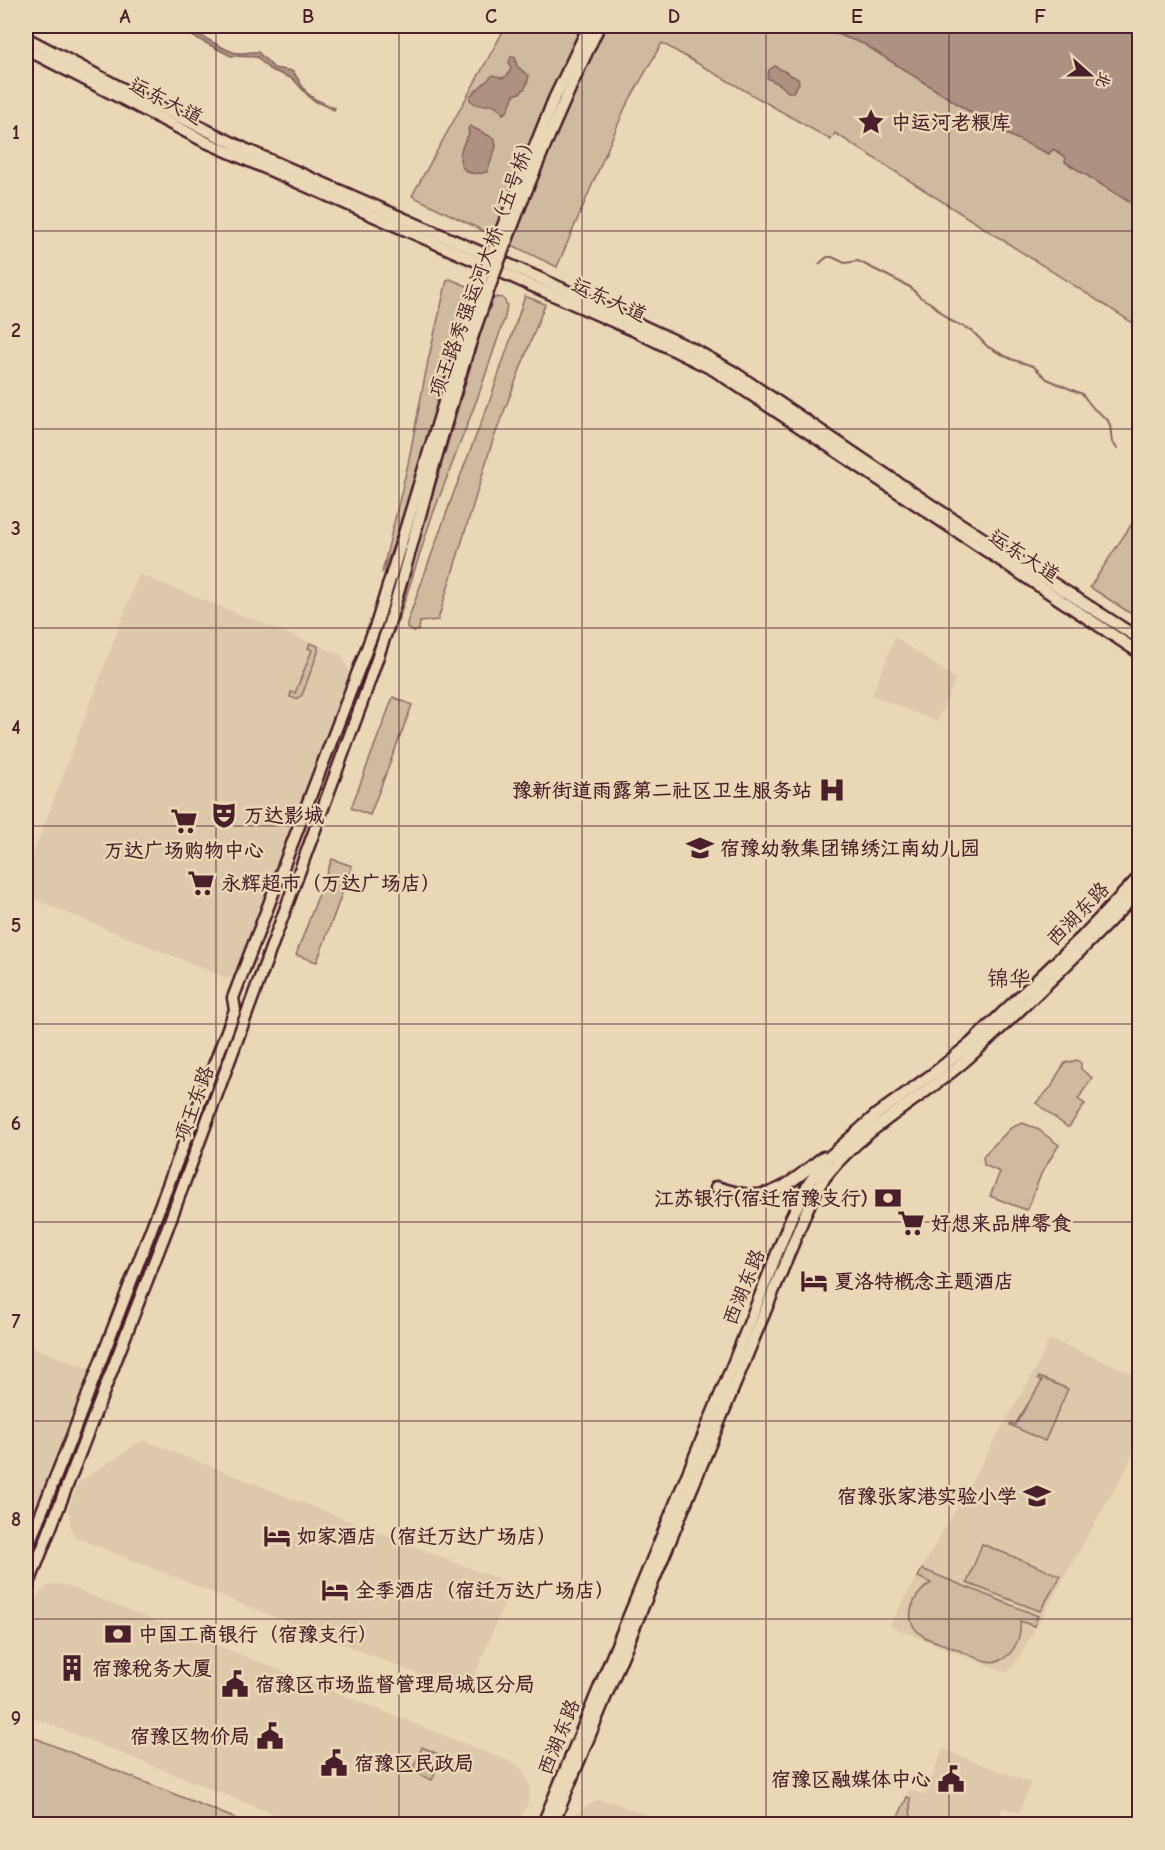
<svg xmlns="http://www.w3.org/2000/svg" width="1165" height="1850" viewBox="0 0 1165 1850" font-family="'Comic Neue','LXGW WenKai TC',sans-serif">
<style>
.built{fill:#ddc8aa}
.green{fill:#cfb99f;stroke:#8c6c65;stroke-width:1.5}
.water{fill:#ad9181;stroke:#85635f;stroke-width:1.5}
.lines{fill:none;stroke-linecap:round;stroke-linejoin:round}
.stream{stroke:#85635f;stroke-width:2}
.major-casing{stroke:#4a1f2b;stroke-width:15}
.major{stroke:#ead7b5;stroke-width:10}
.major-bridge-casing{stroke:#4a1f2b;stroke-width:15;stroke-linecap:butt}
.major-bridge{stroke:#ead7b5;stroke-width:10}
.grid{fill:none;stroke:#4a1f2b;stroke-width:1.5;stroke-opacity:0.55}
.labels{text-anchor:middle;dominant-baseline:central;stroke-width:5;stroke-linejoin:round;paint-order:stroke}
.street-label{font-size:20px;fill:#4a1f2b;stroke:#ead7b5}
.poi-label{font-size:20px;font-weight:bold;fill:#4a1f2b;stroke:#ead7b5;text-anchor:start}
.quarter-label{font-size:22px;fill:#4a1f2b;stroke:#ead7b5}
.neatline{fill:none;stroke:#4a1f2b;stroke-width:2}
.grid-label{font-size:20px;text-anchor:middle;font-weight:bold;fill:#4a1f2b}
</style>
<rect width="100%" height="100%" fill="#ead7b5"/>
<filter id="ink" filterUnits="userSpaceOnUse"><feTurbulence type="fractalNoise" baseFrequency=".0167" numOctaves="2"/><feDisplacementMap in="SourceGraphic" scale="12" xChannelSelector="R" yChannelSelector="G"/><feConvolveMatrix kernelMatrix="1 2 1 2 8 2 1 2 1" color-interpolation-filters="sRGB"/></filter>
<g filter="url(#ink)">
<g class="built">
<polygon points="139,574 336,653 342,656 349,671 348,678 236,975 227,978 26,896 26,873"/>
<polygon points="895,637 956,679 937,722 872,695"/>
<polygon points="1049,1339 1139,1376 1139,1436 1127,1467 1020,1656 1007,1673 889,1626 1040,1361"/>
<polygon points="26,1345 90,1369 32,1521 26,1519"/>
<polygon points="143,1440 505,1582 509,1590 468,1694 77,1538 72,1531 68,1510 78,1483"/>
<polygon points="57,1584 65,1585 516,1764 524,1771 530,1787 528,1802 519,1824 299,1824 26,1715 26,1627 39,1593 47,1586"/>
<polygon points="943,1749 1031,1783 1019,1813 1003,1807 996,1824 895,1824 909,1789 925,1795"/>
<polygon points="598,1800 612,1802 669,1824 571,1824 576,1813"/>
</g>
<g class="green">
<polygon points="506,26 813,26 824,32 826,30 864,44 1000,131 1049,154 1053,149 1067,158 1065,162 1139,208 1139,327 835,133 831,140 662,43 625,108 557,267 412,196"/>
<polygon points="450,279 472,288 408,509 382,573 408,464 428,361 447,280"/>
<polygon points="525,296 545,304 492,443 438,620 420,622 419,630 414,632 407,628 407,623 454,492 490,400"/>
<polygon points="497,297 503,298 507,305 505,317 479,394 431,519 398,622 394,625 490,301"/>
<polygon points="1139,513 1139,619 1090,587"/>
<polygon points="310,643 318,646 318,652 302,695 296,699 290,697 291,692 295,693 312,650 308,648"/>
<polygon points="393,697 412,705 370,815 351,808"/>
<polygon points="332,859 352,866 317,962 296,955"/>
<polygon points="1077,1060 1081,1063 1081,1069 1092,1078 1078,1099 1085,1104 1069,1127 1067,1127 1036,1103 1052,1086 1057,1075 1065,1063"/>
<polygon points="1022,1123 1036,1128 1059,1145 1041,1174 1028,1209 1026,1210 990,1196 1000,1172 984,1165 983,1156 1011,1128"/>
<polygon points="1039,1377 1068,1389 1045,1441 1010,1425 1011,1423 1015,1425 1042,1381 1038,1379"/>
<polygon points="982,1544 1061,1576 1040,1611 967,1583"/>
<path d="M 922,1569 L 1038,1616 L 1034,1626 L 1020,1621 C 1022,1639 1010,1666 987,1661 C 976,1659 964,1652 953,1648 C 944,1644 931,1641 923,1636 C 900,1621 913,1594 931,1583 L 918,1577 Z"/>
<polygon points="26,1734 47,1743 249,1824 26,1824"/>
<polygon points="422,1747 442,1756 432,1780 412,1771"/>
<polygon points="907,1797 910,1798 911,1824 895,1824"/>
</g>
<g class="water">
<path d="M 176,26 C 187,25 219,48 233,52 C 241,55 250,51 258,52 L 274,68 L 293,71 L 306,92 L 315,99 L 335,108 L 334,110 L 312,100 L 293,79 L 269,69 L 257,57 L 231,56 L 194,37 Z"/>
<polygon points="813,26 1139,26 1139,208 1065,162 1066,158 1053,149 1049,154 1000,131 864,44 826,30 824,32"/>
<path d="M 511,57 L 515,57 L 517,66 L 529,76 C 527,86 524,93 514,95 L 507,112 L 503,114 C 492,95 483,113 470,100 L 470,96 L 493,75 L 502,78 L 507,76 L 511,68 L 509,62 Z"/>
<polygon points="775,66 798,79 799,83 793,92 788,92 781,85 767,78 769,70"/>
<path d="M 470,126 L 495,139 L 496,147 L 487,172 C 455,180 455,154 469,134 L 468,129 Z"/>
</g>
<g class="lines">
<polyline class="stream" points="819,264 827,257 832,257 845,263 858,261 910,287 920,297 932,304 951,321 971,330 988,347 1011,359 1033,366 1047,379 1082,394 1094,409 1107,419 1110,425 1112,442 1117,448"/>
<defs>
<g id="major">
<polyline points="26,38 125,90 245,149 537,277 695,350 732,371 934,507 1140,639"/>
<polyline points="26,49 206,142 637,332 714,370 1140,653"/>
<path d="M 716,1187 C 728,1190 741,1195 753,1195 C 780,1196 803,1172 823,1157"/>
<polyline points="26,1551 72,1436 235,1010 233,998 377,622"/>
<polyline points="26,1591 167,1229 364,697 388,627"/>
<polyline points="543,1824 735,1359 791,1218 809,1183 829,1157 877,1114 934,1073 970,1044 1083,936 1140,876"/>
<path d="M 553,1824 L 802,1222 C 809,1204 817,1186 830,1171 C 868,1125 923,1098 967,1059 C 1027,1005 1084,948 1140,890"/>
</g>
</defs>
<use href="#major" class="major-casing"/>
<use href="#major" class="major"/>
<defs>
<g id="major-bridge">
<polyline points="377,622 482,278 554,99 589,26"/>
<path d="M 388,627 C 418,528 442,427 475,329 C 510,225 552,124 599,26"/>
</g>
</defs>
<use href="#major-bridge" class="major-bridge-casing"/>
<use href="#major-bridge" class="major-bridge"/>
</g>
</g>
<path class="grid" d="M 216,26 L 216,1824M 399,26 L 399,1824M 582,26 L 582,1824M 766,26 L 766,1824M 949,26 L 949,1824M 26,231 L 1140,231M 26,429 L 1140,429M 26,628 L 1140,628M 26,826 L 1140,826M 26,1024 L 1140,1024M 26,1222 L 1140,1222M 26,1421 L 1140,1421M 26,1619 L 1140,1619"/>
<defs>
<symbol id="sight-bare" viewBox="-9 -9 18 18"><path d="M0-6L1.8-2.2L6-1.7L2.9 1.2L3.7 5.4L0 3.3L-3.7 5.4L-2.9 1.2L-6-1.7L-1.8-2.2Z" fill="#4a1f2b" stroke="#ead7b5" stroke-width="2.5" paint-order="stroke"/></symbol>
<symbol id="hospital-bare" viewBox="-9 -9 18 18"><path d="M-5-5h3v3.5h4V-5h3V5h-3V1.5h-4V5h-3Z" fill="#4a1f2b" stroke="#ead7b5" stroke-width="2.5" paint-order="stroke"/></symbol>
<symbol id="theatre-bare" viewBox="-9 -9 18 18"><path d="M-5-5.5Q0-4 5-5.5V0Q5 5 0 6Q-5 5-5 0ZM-3.3-2.5H-1v1.5H-3.3ZM1-2.5H3.3v1.5H1ZM-2.8 1Q0 5.5 2.8 1Z" fill="#4a1f2b" stroke="#ead7b5" stroke-width="2.5" paint-order="stroke"/></symbol>
<symbol id="supermarket-bare" viewBox="-9 -9 18 18"><path d="M-6-5.5h2.5l.6 2H6L4.5 2H-2.5L-4.4-4H-6ZM-1.5 3.2a1.3 1.3 0 1 0 .1 0ZM3 3.2a1.3 1.3 0 1 0 .1 0Z" fill="#4a1f2b" stroke="#ead7b5" stroke-width="2.5" paint-order="stroke"/></symbol>
<symbol id="school-bare" viewBox="-9 -9 18 18"><path d="M0-5L7-2L0 1L-7-2ZM-4 1L0 2.5L4 1V4Q0 6-4 4Z" fill="#4a1f2b" stroke="#ead7b5" stroke-width="2.5" paint-order="stroke"/></symbol>
<symbol id="bank-bare" viewBox="-9 -9 18 18"><path d="M-6-4H6V4H-6ZM0-2.3a2.3 2.3 0 1 0 0 4.6a2.3 2.3 0 1 0 0-4.6Z" fill="#4a1f2b" stroke="#ead7b5" stroke-width="2.5" paint-order="stroke"/></symbol>
<symbol id="hotel-bare" viewBox="-9 -9 18 18"><path d="M-6-4.5h1.5V1H6V5H4.5V3h-9V5H-6ZM-4 0a1.8 1.8 0 1 1 3.6 0ZM.5 0V-2.5h3Q6-2.5 6 0Z" fill="#4a1f2b" stroke="#ead7b5" stroke-width="2.5" paint-order="stroke"/></symbol>
<symbol id="building-bare" viewBox="-9 -9 18 18"><path d="M-4-6H4V6H1V3H-1V6H-4ZM-2.5-4.3h1.7v1.8h-1.7ZM.8-4.3h1.7v1.8H.8ZM-2.5-1h1.7V.8h-1.7ZM.8-1h1.7V.8H.8Z" fill="#4a1f2b" stroke="#ead7b5" stroke-width="2.5" paint-order="stroke"/></symbol>
<symbol id="civic-bare" viewBox="-9 -9 18 18"><path d="M-.6-6.5H3V-4.5H.6V-3L4-1V1h2V6H-6V1h2V-1L-.6-3ZM-1.2 2.5V6h2.4V2.5Z" fill="#4a1f2b" stroke="#ead7b5" stroke-width="2.5" paint-order="stroke"/></symbol>
</defs>
<g fill-rule="evenodd">
<use href="#sight-bare" x="852" y="103" width="38" height="38"/>
<use href="#hospital-bare" x="813" y="771" width="38" height="38"/>
<use href="#theatre-bare" x="205" y="796" width="38" height="38"/>
<use href="#supermarket-bare" x="165" y="802" width="38" height="38"/>
<use href="#school-bare" x="681" y="829" width="38" height="38"/>
<use href="#supermarket-bare" x="182" y="864" width="38" height="38"/>
<use href="#bank-bare" x="869" y="1179" width="38" height="38"/>
<use href="#supermarket-bare" x="892" y="1204" width="38" height="38"/>
<use href="#hotel-bare" x="795" y="1262" width="38" height="38"/>
<use href="#school-bare" x="1018" y="1477" width="38" height="38"/>
<use href="#hotel-bare" x="258" y="1517" width="38" height="38"/>
<use href="#hotel-bare" x="316" y="1571" width="38" height="38"/>
<use href="#bank-bare" x="99" y="1615" width="38" height="38"/>
<use href="#building-bare" x="53" y="1649" width="38" height="38"/>
<use href="#civic-bare" x="216" y="1665" width="38" height="38"/>
<use href="#civic-bare" x="251" y="1717" width="38" height="38"/>
<use href="#civic-bare" x="315" y="1744" width="38" height="38"/>
<use href="#civic-bare" x="932" y="1760" width="38" height="38"/>
</g>
<g class="labels">
<g class="street-label">
<text transform="translate(166 101) rotate(27)">运东大道</text>
<text transform="translate(483 265) rotate(-70)">项王路秀强运河大桥（五号桥）</text>
<text transform="translate(609 300) rotate(24)">运东大道</text>
<text transform="translate(1024 556) rotate(33)">运东大道</text>
<text transform="translate(1078 914) rotate(-46)">西湖东路</text>
<text transform="translate(194 1104) rotate(-70)">项王东路</text>
<text transform="translate(744 1287) rotate(-68)">西湖东路</text>
<text transform="translate(559 1737) rotate(-68)">西湖东路</text>
</g>
<g class="poi-label">
<text x="891" y="122">中运河老粮库</text>
<text x="812" y="790" text-anchor="end">豫新街道雨露第二社区卫生服务站</text>
<text x="244" y="815">万达影城</text>
<text x="720" y="848">宿豫幼教集团锦绣江南幼儿园</text>
<text x="184" y="850" text-anchor="middle">万达广场购物中心</text>
<text x="221" y="883">永辉超市（万达广场店）</text>
<text x="868" y="1198" text-anchor="end">江苏银行(宿迁宿豫支行)</text>
<text x="931" y="1223">好想来品牌零食</text>
<text x="834" y="1281">夏洛特概念主题酒店</text>
<text x="1017" y="1496" text-anchor="end">宿豫张家港实验小学</text>
<text x="297" y="1536">如家酒店（宿迁万达广场店）</text>
<text x="355" y="1590">全季酒店（宿迁万达广场店）</text>
<text x="138" y="1634">中国工商银行（宿豫支行）</text>
<text x="92" y="1668">宿豫税务大厦</text>
<text x="255" y="1684">宿豫区市场监督管理局城区分局</text>
<text x="250" y="1736" text-anchor="end">宿豫区物价局</text>
<text x="354" y="1763">宿豫区民政局</text>
<text x="931" y="1779" text-anchor="end">宿豫区融媒体中心</text>
</g>
<g class="quarter-label">
<text x="1009" y="979">锦华</text>
</g>
</g>
<rect width="1165" height="1850" fill="none" stroke="#ead7b5" stroke-width="66"/>
<g transform="translate(1090 75) rotate(111)" stroke="#ead7b5" stroke-width="4.5" paint-order="stroke">
<path d="M0-4.5L10 22L0 15L-10 22Z" fill="#4a1f2b"/>
<text y="-9" font-size="16" font-weight="bold" text-anchor="middle" fill="#4a1f2b">北</text>
</g>
<rect x="33" y="33" width="1099" height="1784" class="neatline"/>
<g class="grid-label">
<text x="125" y="23">A</text>
<text x="308" y="23">B</text>
<text x="491" y="23">C</text>
<text x="674" y="23">D</text>
<text x="857" y="23">E</text>
<text x="1040" y="23">F</text>
<text x="16" y="139">1</text>
<text x="16" y="337">2</text>
<text x="16" y="535">3</text>
<text x="16" y="734">4</text>
<text x="16" y="932">5</text>
<text x="16" y="1130">6</text>
<text x="16" y="1328">7</text>
<text x="16" y="1526">8</text>
<text x="16" y="1725">9</text>
</g>
</svg>
